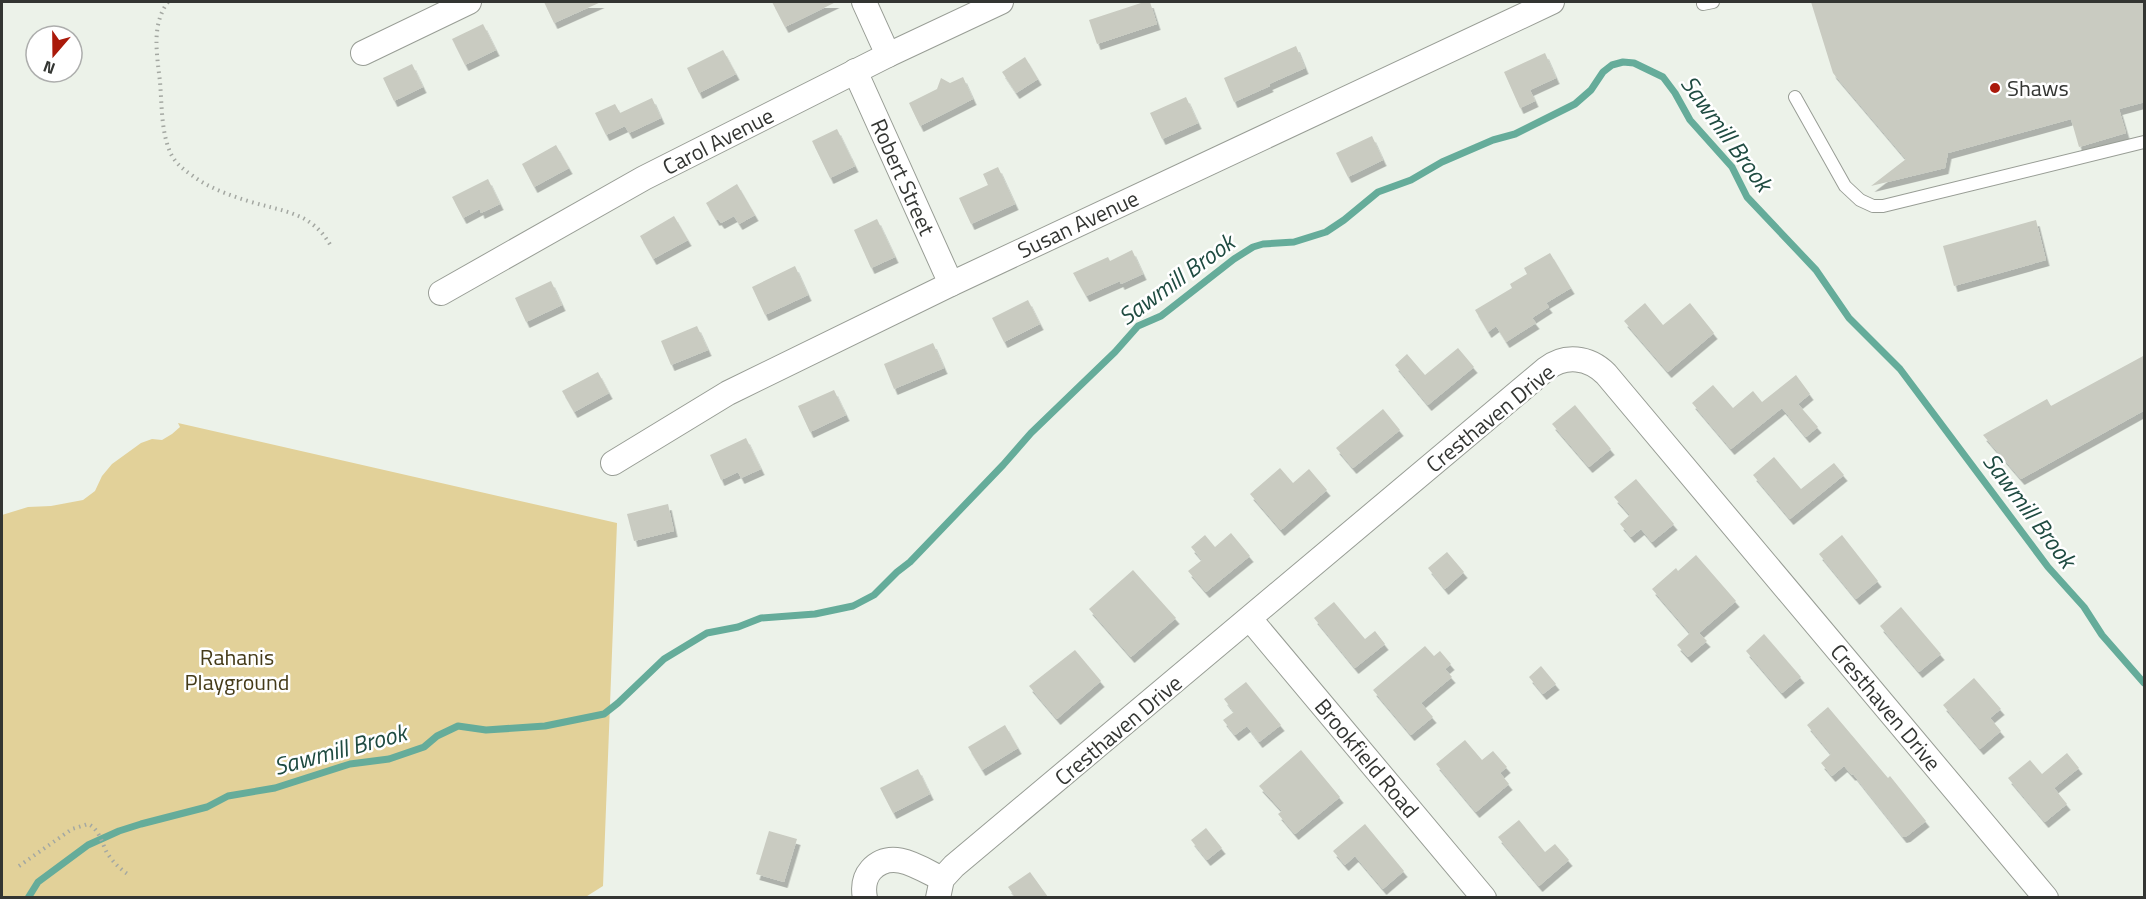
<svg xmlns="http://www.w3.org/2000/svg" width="2146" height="899" viewBox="0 0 2146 899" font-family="'Titillium Web',sans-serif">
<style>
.green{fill:#e2d199}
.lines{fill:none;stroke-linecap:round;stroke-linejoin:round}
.stream{stroke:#65ac9a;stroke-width:7}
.building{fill:#c9cbc1;filter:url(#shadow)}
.lane-casing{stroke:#989d95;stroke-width:14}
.street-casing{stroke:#989d95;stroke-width:26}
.path{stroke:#a4a8a2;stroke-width:4;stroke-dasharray:1.5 4.5;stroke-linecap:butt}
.lane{stroke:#fff;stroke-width:12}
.street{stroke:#fff;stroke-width:24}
.poi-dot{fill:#aa190a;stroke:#fff;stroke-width:2}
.labels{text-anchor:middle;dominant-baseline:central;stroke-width:5;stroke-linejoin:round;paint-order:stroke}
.poi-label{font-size:22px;fill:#333532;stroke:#fff;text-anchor:start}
.street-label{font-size:22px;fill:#333532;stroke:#fff}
.park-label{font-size:22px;fill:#453b19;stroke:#fff}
.water-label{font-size:24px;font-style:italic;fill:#1f4b41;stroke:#fff}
</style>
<defs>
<filter id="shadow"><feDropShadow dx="3.5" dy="6" stdDeviation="0" flood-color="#0004"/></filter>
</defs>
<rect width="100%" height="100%" fill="#ecf2e9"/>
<polygon class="green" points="178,423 617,523 603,886 584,898 2,897 2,515 28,507 51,506 83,500 95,491 102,476 112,464 141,443 152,439 162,440 172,434 180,427"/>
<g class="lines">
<polyline class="stream" points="28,898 38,882 88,845 119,831 141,824 207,807 228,796 275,788 350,764 389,759 424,747 437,736 458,726 486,730 545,726 604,714 618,703 664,659 707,633 738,627 761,618 815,614 853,606 874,595 897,572 910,562 1003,465 1031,433 1115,352 1138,326 1161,316 1234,259 1253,247 1263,244 1294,242 1326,232 1344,220 1378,192 1411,180 1442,162 1493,140 1515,134 1575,104 1591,90 1603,72 1612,65 1623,62 1634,63 1663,77 1675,93 1690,120 1732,167 1747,197 1816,270 1849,318 1900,369 2048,567 2084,607 2102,635 2144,683"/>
</g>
<g class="building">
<polygon points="544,2 601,2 554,23"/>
<polygon points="772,2 836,2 785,27"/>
<polygon points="1144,2 1150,2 1157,24 1097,44 1089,20"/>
<polygon points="1811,2 2145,2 2145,102 2119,109 2126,133 2079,147 2071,119 1948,153 1945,168 1871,186 1906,159 1833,73"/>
<polygon points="483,24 496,50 465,65 452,39"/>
<polygon points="1296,46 1305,68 1269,84 1270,86 1234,102 1224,78"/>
<polygon points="723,50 736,74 699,93 687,68"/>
<polygon points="1545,53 1556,78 1530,90 1535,101 1520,108 1504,72"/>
<polygon points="1025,57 1038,79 1016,93 1002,72"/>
<polygon points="412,64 423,87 394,101 383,78"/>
<polygon points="963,77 973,99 920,126 909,103 937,89 941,78 950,83"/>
<polygon points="1186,97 1198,123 1162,139 1150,113"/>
<polygon points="652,98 661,118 629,133 625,126 606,135 595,113 615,104 620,113"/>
<polygon points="837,129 855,166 830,178 812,141"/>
<polygon points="1372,136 1383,160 1348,177 1336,153"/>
<polygon points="556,145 569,168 534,187 522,164"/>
<polygon points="998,167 1015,204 971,224 959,198 988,185 983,174"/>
<polygon points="488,179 500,204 481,213 480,209 463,218 452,197"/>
<polygon points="737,184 755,215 739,224 734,216 721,223 718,219 716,220 706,203"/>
<polygon points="674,216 688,240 653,259 640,236"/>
<polygon points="877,219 895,257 871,268 854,230"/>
<polygon points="2036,220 2046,260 1954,286 1943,246"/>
<polygon points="1132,250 1143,274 1121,284 1120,281 1086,296 1073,273 1108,257 1110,261"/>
<polygon points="1550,253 1571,288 1546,303 1549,307 1532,318 1536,323 1506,342 1496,326 1488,332 1475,310 1512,288 1510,284 1527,274 1524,268"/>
<polygon points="795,266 808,295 765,315 752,287"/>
<polygon points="551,281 562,305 526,322 515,298"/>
<polygon points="1028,300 1040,324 1004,342 992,318"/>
<polygon points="1645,303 1663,325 1690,303 1714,333 1668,372 1624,321"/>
<polygon points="697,326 708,350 671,365 661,341"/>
<polygon points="933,343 944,368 894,389 884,364"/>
<polygon points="1458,348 1474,367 1428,405 1395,365 1407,354 1425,375"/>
<polygon points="2145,355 2145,410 2021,479 1983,435 2047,399 2051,406"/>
<polygon points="598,372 609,393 574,412 562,391"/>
<polygon points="1796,375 1810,394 1798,404 1818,427 1806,437 1782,408 1731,449 1692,403 1713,385 1733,408 1753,391 1762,402"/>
<polygon points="834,390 846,415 810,432 798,406"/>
<polygon points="1575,405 1611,449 1589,467 1552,424"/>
<polygon points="1383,409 1400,430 1353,468 1336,448"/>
<polygon points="746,438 761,469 741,478 738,472 721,480 710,455"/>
<polygon points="1774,457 1801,489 1834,463 1844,475 1790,519 1753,475"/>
<polygon points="1280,468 1293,483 1309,469 1327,490 1281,530 1250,494"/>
<polygon points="1636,479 1674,524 1652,542 1641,529 1631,537 1620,524 1630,515 1614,497"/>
<polygon points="668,504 674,531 634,541 627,514"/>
<polygon points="1231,533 1250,556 1206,592 1188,571 1202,560 1191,547 1205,535 1215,547"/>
<polygon points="1842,535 1878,581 1856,599 1819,554"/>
<polygon points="1447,552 1464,572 1445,589 1428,568"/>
<polygon points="1696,555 1736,601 1699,633 1707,641 1688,657 1677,645 1690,633 1652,589 1676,568 1678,571"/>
<polygon points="1133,570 1176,618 1131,657 1089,609"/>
<polygon points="1334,602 1365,639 1375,631 1385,644 1355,668 1314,618"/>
<polygon points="1901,607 1941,654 1919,672 1880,626"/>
<polygon points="1764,634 1801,677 1782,693 1746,651"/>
<polygon points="1425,646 1434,656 1440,651 1451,664 1445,669 1452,677 1421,703 1433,717 1411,735 1373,690"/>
<polygon points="1075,650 1101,681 1057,719 1029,686"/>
<polygon points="1541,666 1556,684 1543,694 1529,677"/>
<polygon points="1974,678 2001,709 1990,718 2001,731 1980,749 1943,705"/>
<polygon points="1246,682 1281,725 1259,742 1247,726 1235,735 1223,720 1234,712 1224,699"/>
<polygon points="1828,707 1888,778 1890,776 1926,821 1907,836 1903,837 1853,774 1852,775 1844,766 1832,776 1821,763 1831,754 1807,725"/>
<polygon points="1005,725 1018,748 982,770 968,747"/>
<polygon points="1465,740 1482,760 1493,751 1507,767 1500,773 1509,784 1476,812 1436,764"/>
<polygon points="1301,750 1340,797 1295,834 1278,814 1282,811 1259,786"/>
<polygon points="2067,753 2079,768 2054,788 2067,804 2045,822 2008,778 2030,760 2042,774"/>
<polygon points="918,769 930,794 893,813 880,788"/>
<polygon points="1519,820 1545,852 1555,844 1569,860 1539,886 1498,837"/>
<polygon points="1365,824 1404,871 1383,889 1355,856 1345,865 1333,851"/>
<polygon points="1206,828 1222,848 1207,860 1191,840"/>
<polygon points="769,831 797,839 784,882 756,874"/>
<polygon points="1030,872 1048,897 1015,897 1008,887"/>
</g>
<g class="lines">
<defs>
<g id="lane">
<polyline points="1703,4 1713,2"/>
<polyline points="1795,97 1845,186 1860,200 1873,206 1883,206 2144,142"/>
</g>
<g id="street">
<polyline points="864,2 888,55"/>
<polyline points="363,53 469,2"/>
<polyline points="855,71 951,284"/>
<polyline points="441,293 644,178 888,55 1001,2"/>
<polyline points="613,463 728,393 951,284 1552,2"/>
<polyline points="1250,619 1484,898"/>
<path d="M 865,898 C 863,888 864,878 871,870 C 892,847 921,869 942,879"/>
<path d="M 938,898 L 942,879 L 954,866 L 1546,369 C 1565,354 1589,357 1606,374 L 2046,898"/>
</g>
</defs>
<use href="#lane" class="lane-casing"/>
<use href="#street" class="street-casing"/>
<g class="path">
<path d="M 168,2 C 151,25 157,54 160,82 C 162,105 161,133 171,154 C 176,164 184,170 193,176 C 209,188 229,195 248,201 C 283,212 312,211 332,248"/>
<path d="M 19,866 L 72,829 L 88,824 C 99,829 102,843 107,853 C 113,862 120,869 129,875"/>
</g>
<use href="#lane" class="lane"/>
<use href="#street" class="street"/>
</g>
<circle class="poi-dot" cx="1995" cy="88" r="6"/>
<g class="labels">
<g class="poi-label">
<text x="2007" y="88">Shaws</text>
</g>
<g class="street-label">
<text transform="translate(718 141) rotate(-27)">Carol Avenue</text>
<text transform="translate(903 177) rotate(66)">Robert Street</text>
<text transform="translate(1078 224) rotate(-25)">Susan Avenue</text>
<text transform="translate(1490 418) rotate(-39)">Cresthaven Drive</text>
<text transform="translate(1886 707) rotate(50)">Cresthaven Drive</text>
<text transform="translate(1118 730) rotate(-40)">Cresthaven Drive</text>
<text transform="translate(1367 758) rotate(50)">Brookfield Road</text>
</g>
<g class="park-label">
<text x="237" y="657">Rahanis<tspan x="237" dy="25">Playground</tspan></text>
</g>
<g class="water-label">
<text transform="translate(1727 133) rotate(54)">Sawmill Brook</text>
<text transform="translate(1176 279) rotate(-36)">Sawmill Brook</text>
<text transform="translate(2030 510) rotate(53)">Sawmill Brook</text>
<text transform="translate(340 749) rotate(-15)">Sawmill Brook</text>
</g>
</g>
<rect width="2146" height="899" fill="none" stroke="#333532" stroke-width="6"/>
<g transform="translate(54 54) rotate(200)"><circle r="28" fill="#ffffff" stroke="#adaead" stroke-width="1.5"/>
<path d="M0-4.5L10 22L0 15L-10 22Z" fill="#aa190a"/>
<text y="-9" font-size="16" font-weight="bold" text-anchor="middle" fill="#333532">N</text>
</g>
</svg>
